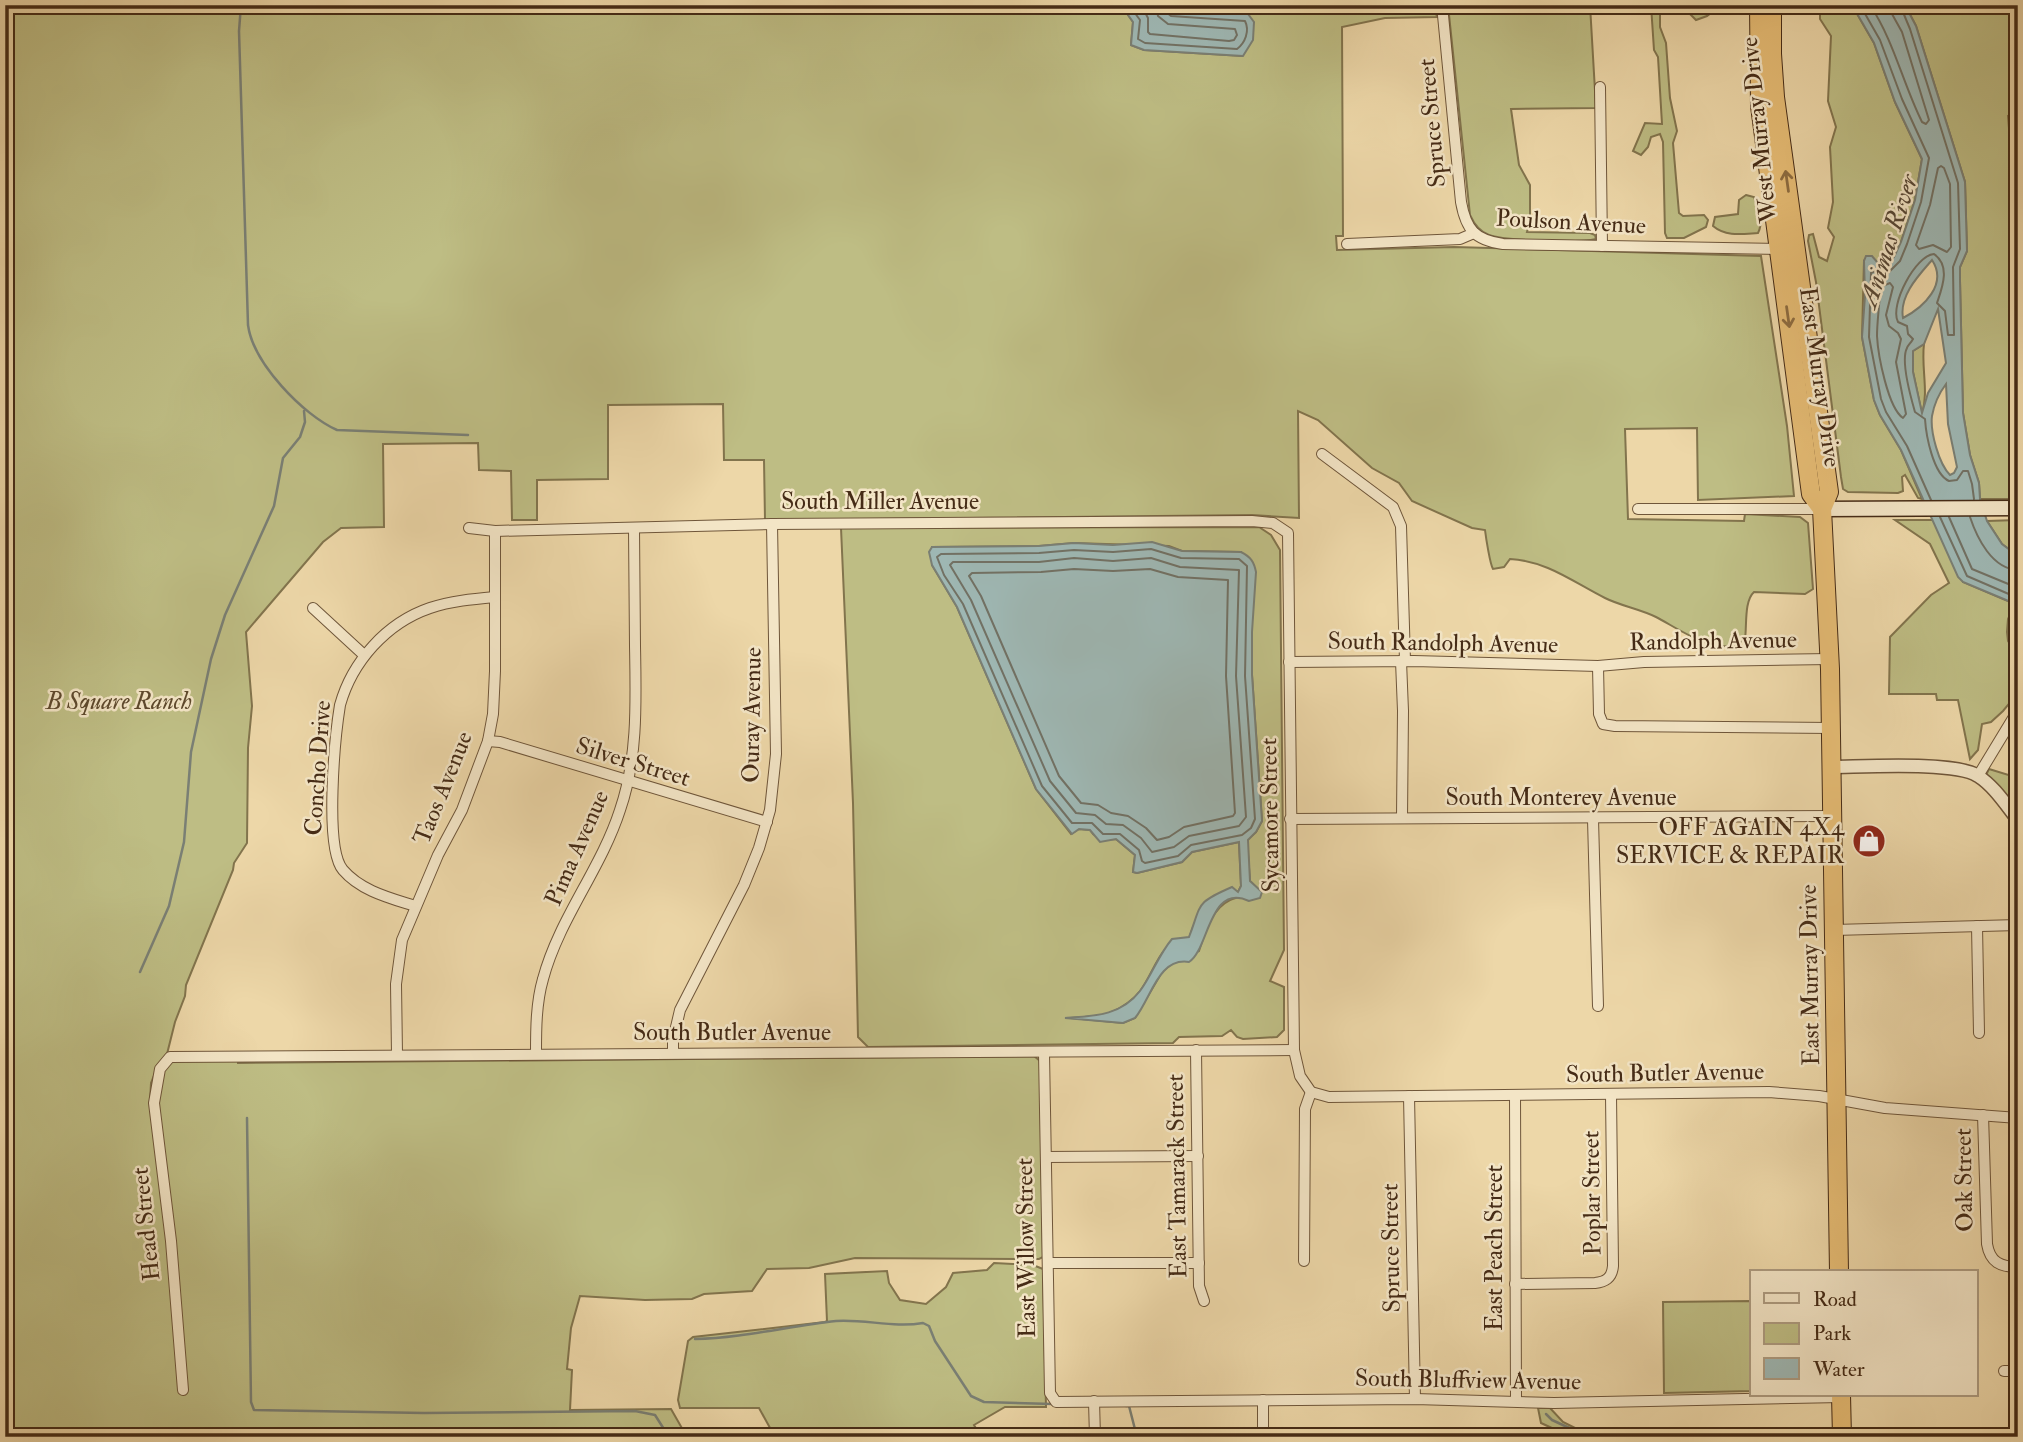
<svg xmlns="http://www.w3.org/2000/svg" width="2023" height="1442" viewBox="0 0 2023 1442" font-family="'IM FELL Double Pica',serif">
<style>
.green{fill:#bebd84;stroke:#82744d;stroke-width:2;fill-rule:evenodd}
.water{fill:#9eb7b3;stroke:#7a7f74;stroke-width:2;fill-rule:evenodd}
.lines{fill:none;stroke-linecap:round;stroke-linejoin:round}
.shore{stroke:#727164;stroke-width:2}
.stream{stroke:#7a7f74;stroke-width:2.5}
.minor-casing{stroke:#6f563a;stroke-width:12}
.tertiary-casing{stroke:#6f563a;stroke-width:15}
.secondary-casing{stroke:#452b16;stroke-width:17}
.trunk-casing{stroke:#452b16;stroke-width:20}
.minor{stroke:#f3e5c6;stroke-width:10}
.tertiary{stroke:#f3e5c6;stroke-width:12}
.secondary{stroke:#f3e5c6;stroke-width:14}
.trunk{stroke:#e6bc74;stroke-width:18}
.oneway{stroke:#8d6c40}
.labels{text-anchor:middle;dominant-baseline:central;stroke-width:5;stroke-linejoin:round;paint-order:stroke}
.street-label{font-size:24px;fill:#452b16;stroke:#f3e5c6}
.park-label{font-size:24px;font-style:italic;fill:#5d482c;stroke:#f3e5c6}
.poi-label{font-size:24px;fill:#452b16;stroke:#f3e5c6;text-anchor:end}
.water-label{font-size:26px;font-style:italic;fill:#574735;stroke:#f3e5c6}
</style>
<rect width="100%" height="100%" fill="#edd7a8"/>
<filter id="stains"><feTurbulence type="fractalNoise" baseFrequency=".00286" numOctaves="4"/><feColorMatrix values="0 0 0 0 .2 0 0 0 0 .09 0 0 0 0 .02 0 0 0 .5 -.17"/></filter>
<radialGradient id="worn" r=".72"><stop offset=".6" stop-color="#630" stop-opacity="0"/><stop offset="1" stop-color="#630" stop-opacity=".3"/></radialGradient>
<g class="green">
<path d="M 5,5 L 1121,5 L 1133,22 L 1131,45 L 1144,50 L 1243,56 L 1157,8 L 1149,5 L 1434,5 L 1437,17 L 1385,18 L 1342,27 L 1343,236 L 1336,236 L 1337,250 L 1454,247 L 1761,256 L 1787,426 L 1794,496 L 1698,500 L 1697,428 L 1625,429 L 1628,519 L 1744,521 L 1745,514 L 1800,517 L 1808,523 L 1813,589 L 1805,594 L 1754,592 C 1744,601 1747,625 1745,639 C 1721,661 1678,628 1656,617 C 1640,609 1621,606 1605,598 C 1573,582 1547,561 1510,559 L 1504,567 L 1493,569 C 1490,564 1486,538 1485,530 L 1472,528 L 1412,501 L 1399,483 L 1372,468 L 1318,420 L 1298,411 L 1299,518 L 1252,515 L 765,520 L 764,460 L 724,460 L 723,404 L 608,405 L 608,479 L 537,480 L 537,520 L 512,520 L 511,471 L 479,470 L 478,443 L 383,444 L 384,527 L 341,528 L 323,542 L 246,632 L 252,706 L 248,748 L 247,843 L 234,863 L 233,870 L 186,985 L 185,996 L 175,1022 L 167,1054 L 238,1053 L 238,1063 L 1034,1056 L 1040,1061 L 1043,1257 L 1039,1259 L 855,1258 L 809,1268 L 767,1269 L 752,1291 L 704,1294 L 692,1299 L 645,1300 L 580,1296 L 571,1328 L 567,1369 L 572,1370 L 570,1410 L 671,1409 L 687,1437 L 5,1437 ZM 155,1073 L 157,1090 L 167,1240 L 150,1102 L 151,1083 Z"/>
<path d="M 1448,5 L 1590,5 L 1596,108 L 1511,109 L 1519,165 L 1530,185 L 1530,220 L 1527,232 L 1590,233 L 1595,235 L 1596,239 C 1580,243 1504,241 1489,235 C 1480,232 1474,224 1470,215 Z"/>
<polygon points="1651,5 1721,5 1707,16 1696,20 1683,7 1678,13 1663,9 1660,14 1660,27 1666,43 1670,98 1677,131 1673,143 1679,213 1683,216 1704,215 1708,220 1706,227 1684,238 1667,238 1665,233 1663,142 1660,134 1651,137 1648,147 1641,155 1633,151 1645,123 1662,124 1658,57 1654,50"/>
<polygon points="1852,5 1874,43 1895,102 1922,159 1915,200 1901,242 1894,257 1883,269 1864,261 1862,337 1874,400 1880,415 1901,450 1922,499 1918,498 1905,475 1902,477 1903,491 1898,493 1848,492 1843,489 1841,477 1816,282 1808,241 1809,235 1813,234 1819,257 1827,261 1834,237 1828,228 1833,202 1830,147 1836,127 1828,101 1831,36 1820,19 1820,6"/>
<polygon points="1905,5 2018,5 2018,115 2008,116 2014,191 2018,192 2018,273 2016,274 2018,301 2018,499 1980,499 1979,483 1970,455 1963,413 1960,281 1960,267 1967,251 1965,182 1916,26"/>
<path d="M 1746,195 L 1754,197 C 1758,208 1764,222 1758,233 C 1742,234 1726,237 1713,226 L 1715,217 L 1738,214 L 1739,200 Z"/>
<path d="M 1924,344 C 1921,368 1929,391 1922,414 L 1913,372 L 1913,351 Z"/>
<polygon points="1895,520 1933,520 1963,582 2015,604 2008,619 2007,632 2008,641 2018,657 2018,693 2003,711 1991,722 1982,724 1978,750 1970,759 1958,700 1937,700 1936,694 1889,694 1890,637 1931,595 1949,583 1930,544"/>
<polygon points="2018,520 2018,556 2002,544 1987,521"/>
<path d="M 1259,527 L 1271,535 L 1280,550 L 1284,950 L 1270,981 L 1284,987 L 1284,1030 L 1277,1037 L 1243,1039 L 1237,1037 L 1231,1030 L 1222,1036 L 1179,1037 L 1173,1043 L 868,1047 L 858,1037 L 853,803 L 841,528 ZM 1074,543 L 1169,546 L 1182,551 L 1241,552 L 1252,632 L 1252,675 L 1262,821 L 1256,832 L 1247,840 L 1250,881 L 1261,892 C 1251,895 1239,896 1230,900 C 1211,909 1205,933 1199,951 L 1173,963 L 1162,972 L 1135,1018 L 1123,1023 L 1071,1018 C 1085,1016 1101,1018 1114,1011 C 1123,1007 1134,999 1140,991 C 1155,972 1160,938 1189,938 L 1193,927 L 1234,891 L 1238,892 L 1241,886 L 1239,842 L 1192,852 L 1182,862 L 1137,873 L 1133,872 L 1135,855 L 1116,839 C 1107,840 1095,839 1090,830 L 1079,829 L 1071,834 L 1036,789 L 957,607 L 932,565 L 932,547 L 1039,546 Z"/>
<polygon points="1989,769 2012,776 2018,788 2018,813 1986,775"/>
<polygon points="994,1263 1033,1265 1043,1269 1046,1407 1005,1407 974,1425 981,1437 775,1437 759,1408 680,1408 678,1400 688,1341 693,1337 825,1322 827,1321 825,1274 887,1271 889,1283 900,1300 926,1304 946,1287 953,1273 987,1270"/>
<polygon points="1752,1301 1752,1391 1664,1393 1663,1302"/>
<path d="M 1538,1408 L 1550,1408 L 1563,1422 L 1593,1437 C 1576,1437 1556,1431 1541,1423 Z"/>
</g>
<g class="water">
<polygon points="1121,5 1149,5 1248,14 1254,22 1253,40 1243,56 1144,50 1131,45 1133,22"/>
<path d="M 1852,5 L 1905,5 L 1916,26 L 1965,182 L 1967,251 L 1960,267 L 1960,281 L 1963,413 L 1970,455 L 1979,483 L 1980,499 L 1987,521 L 2002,544 L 2018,556 L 2018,605 L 1963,582 L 1958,577 L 1901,450 L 1880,415 L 1874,400 L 1862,337 L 1865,296 L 1864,261 L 1866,256 L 1872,256 L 1883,269 L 1894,257 L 1901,242 L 1915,200 L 1922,159 L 1895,102 L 1874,43 ZM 1932,260 C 1948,284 1924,307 1903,318 C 1899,296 1918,276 1932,260 ZM 1938,309 L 1946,363 L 1928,393 L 1922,413 L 1913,372 L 1913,351 L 1924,344 ZM 1946,384 L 1948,424 L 1957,467 L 1954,473 L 1950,475 C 1939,464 1930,432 1932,416 C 1934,405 1940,392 1946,384 Z"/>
<path d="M 1152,542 L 1182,551 L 1241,552 C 1251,557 1254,562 1256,572 L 1252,632 L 1252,675 L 1262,821 L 1256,832 L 1248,840 L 1250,881 L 1262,892 L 1260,898 L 1249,901 C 1209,882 1209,950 1189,962 C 1158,957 1151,999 1135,1018 L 1123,1023 L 1065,1018 C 1093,1016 1121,1016 1140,991 C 1152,975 1159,954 1172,939 L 1189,937 C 1202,903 1195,903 1232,887 L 1238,892 L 1241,886 L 1239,842 L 1192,852 L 1182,862 L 1137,873 L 1133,872 L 1135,855 L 1116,839 L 1100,842 L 1090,830 L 1079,829 L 1072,834 L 1036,789 L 957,607 L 932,565 L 929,552 L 932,547 L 1039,546 L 1074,543 L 1113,545 Z"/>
</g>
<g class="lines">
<g class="shore">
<path d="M 1129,5 L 1140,20 L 1138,39 L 1145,43 L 1237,49 C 1245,43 1250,31 1245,21 L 1171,16 L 1166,12 L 1165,5"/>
<polyline points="1141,5 1148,18 1148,32 1150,34 1229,41 1234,40 1237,35 1235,29 1168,24 1158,16 1156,5"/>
<polyline points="1860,5 1880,40 1902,99 1929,158 1921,202 1907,244 1900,261 1887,274 1881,275 1875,271 1871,273 1869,337 1881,399 1886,412 1907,446 1931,500"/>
<path d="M 1870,5 C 1894,41 1903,84 1922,122 L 1926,124 L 1929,120 L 1902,32 L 1892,14 L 1891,5"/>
<path d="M 1900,5 L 1910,29 L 1958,183 L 1960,249 L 1953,267 L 1954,335 L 1948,335 L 1945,311 L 1937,303 C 1942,288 1951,266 1934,254 C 1916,255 1889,305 1898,322 L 1907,326 L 1908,334 L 1913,339 C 1911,343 1908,345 1907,348 C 1900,361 1911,398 1915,412 L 1925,419 C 1926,435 1933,474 1949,481 L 1957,480 L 1963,471 L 1968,471 L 1972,484 L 1974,499"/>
<polygon points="1941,166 1944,168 1950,184 1951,247 1947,252 1933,245 1919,249 1916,245 1930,205 1938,168"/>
<path d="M 1890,283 L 1893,287 L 1886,315 L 1889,326 L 1898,333 L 1901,339 L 1896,362 L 1906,414 L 1903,418 C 1888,408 1878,355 1877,336 C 1877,320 1880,303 1880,287 Z"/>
<polyline points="1940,517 1967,576 2018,598"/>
<polyline points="1949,517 1972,569 2018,588"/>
<path d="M 1970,517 C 1977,538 1992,569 2018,570"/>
<polygon points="1151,549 1181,558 1239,559 1247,566 1245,676 1255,819 1251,828 1242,835 1191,845 1178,856 1145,863 1142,861 1139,850 1120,834 1103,834 1092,823 1072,823 1042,786 963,604 944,575 937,557 941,554 1039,553 1074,550 1113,552"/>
<polygon points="1074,558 1113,561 1151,558 1180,567 1239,570 1236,676 1246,817 1239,826 1189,836 1174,847 1152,852 1141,838 1123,825 1106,824 1095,815 1076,813 1050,781 971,600 950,565 953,562 1039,562"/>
<polygon points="1074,569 1113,571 1150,569 1178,577 1228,580 1226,676 1235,813 1233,816 1184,827 1169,837 1157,840 1146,828 1128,816 1111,813 1098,805 1081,803 1059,776 981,596 969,576 972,573 1041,572"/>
</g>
<g class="stream">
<path d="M 241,5 L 239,31 L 248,325 C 253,363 303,415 337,430 L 468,435"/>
<polyline points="140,972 169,906 184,842 191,752 211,659 225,615 274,506 283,458 300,437 305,422 304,411"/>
<polyline points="247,1118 251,1402 254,1410 424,1413 635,1411 655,1415 669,1437"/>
<path d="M 695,1339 C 743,1338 789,1326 836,1321 C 865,1319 894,1328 923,1323 L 929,1326 L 935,1341 L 971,1396 L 984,1402 L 1053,1404"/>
<polyline points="1126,1406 1129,1406 1137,1437"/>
<polyline points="1546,1414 1552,1420 1589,1437"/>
</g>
<defs>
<g id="minor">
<path d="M 1442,5 L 1461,202 C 1466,230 1475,240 1503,244 L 1782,249"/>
<polyline points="1600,87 1602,246"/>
<polyline points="1347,244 1460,239 1474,233"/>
<polyline points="1322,454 1393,507 1401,526 1405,661"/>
<polyline points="1638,509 1822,509"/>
<polyline points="469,528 495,531 772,524 1252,521 1273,523 1288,533 1294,1050 1300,1076 1311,1092 1329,1097 1769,1092 1819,1096 1885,1108 2018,1118"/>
<polyline points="313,608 364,655"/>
<polyline points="1401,661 1403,711 1402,818"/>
<polyline points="1289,662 1414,661 1598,666 1644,662 1830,659"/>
<polyline points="1598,666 1599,714 1603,724 1615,726 1831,728"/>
<polyline points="488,741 500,742 767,822"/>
<polyline points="1978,776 2018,710"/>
<polyline points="1290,819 1832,816"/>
<polyline points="1593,819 1598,1006"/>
<path d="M 415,906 C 390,898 361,891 343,870 C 324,848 335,736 340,705 C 352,662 386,623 430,608 C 451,601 473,599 495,597"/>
<polyline points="1977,926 1979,1033"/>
<polyline points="1834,930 2018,925"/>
<polyline points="1196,1050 1199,1286 1204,1301"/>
<path d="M 536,1053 C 536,1030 536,1003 543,979 C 559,919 601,869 620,810 C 638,758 636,701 635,646 C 635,607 634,568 634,529"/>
<polyline points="673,1053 673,1040 680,1010 744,885 759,848 770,810 776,754 772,524"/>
<polyline points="1044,1053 1050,1393 1056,1402 1415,1399 1554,1403 1841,1397"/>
<polyline points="397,1054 396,984 402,940 438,855 462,810 488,741 493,714 495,671 495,531"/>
<polyline points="1515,1095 1516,1400"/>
<polyline points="1409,1096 1415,1399"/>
<path d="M 1983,1115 L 1987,1244 C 1990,1262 2000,1267 2018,1267"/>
<polyline points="1046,1157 1198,1156"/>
<polyline points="1304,1261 1305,1109 1311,1092"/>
<polyline points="1048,1263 1199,1263"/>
<path d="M 1515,1284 L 1595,1283 C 1606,1282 1612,1278 1613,1266 L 1611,1095"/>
<polyline points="2004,1371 2018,1371"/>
<polyline points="183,1390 171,1241 154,1103 160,1069 170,1057 1294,1050"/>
<polyline points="1263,1400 1263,1437"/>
<polyline points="1094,1401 1095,1437"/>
</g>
<path id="tertiary" d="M 1831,767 C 1861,767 1956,761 1978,776 C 1994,786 2006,805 2018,820"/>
<polyline id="secondary" points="1822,509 2018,508"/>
<g id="trunk">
<polyline points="1759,5 1760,106 1811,494 1822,509"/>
<polyline points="1772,5 1772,54 1775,97 1829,492 1822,509 1830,669 1839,1272"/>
<polyline points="1841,1395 1842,1437"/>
</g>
</defs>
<use href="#minor" class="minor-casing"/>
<use href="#tertiary" class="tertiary-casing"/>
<use href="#secondary" class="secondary-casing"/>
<use href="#trunk" class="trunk-casing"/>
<use href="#minor" class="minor"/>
<use href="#tertiary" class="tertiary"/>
<use href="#secondary" class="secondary"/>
<use href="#trunk" class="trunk"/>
</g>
<defs><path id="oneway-shaft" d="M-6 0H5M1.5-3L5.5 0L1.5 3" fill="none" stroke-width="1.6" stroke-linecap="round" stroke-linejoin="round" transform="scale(1.75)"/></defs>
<g class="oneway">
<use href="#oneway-shaft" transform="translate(1787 181) rotate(-98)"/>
<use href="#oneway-shaft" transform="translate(1788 317) rotate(82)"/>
</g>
<defs>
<symbol id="shop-disc" viewBox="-11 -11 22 22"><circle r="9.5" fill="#8f2418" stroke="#f3e5c6"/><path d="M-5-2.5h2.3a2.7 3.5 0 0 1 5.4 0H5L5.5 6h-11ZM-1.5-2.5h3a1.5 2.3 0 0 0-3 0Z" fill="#fff"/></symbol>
</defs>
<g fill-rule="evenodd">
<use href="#shop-disc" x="1850" y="822" width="38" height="38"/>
</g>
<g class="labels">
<g class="street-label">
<text transform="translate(1432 123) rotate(-95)">Spruce Street</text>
<text transform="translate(1759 130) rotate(-96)">West Murray Drive</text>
<text transform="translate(1571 222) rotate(3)">Poulson Avenue</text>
<text transform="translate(1820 377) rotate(82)">East Murray Drive</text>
<text x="880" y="501">South Miller Avenue</text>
<text transform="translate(1713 641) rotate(-1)">Randolph Avenue</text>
<text transform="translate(1443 643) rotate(1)">South Randolph Avenue</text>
<text transform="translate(752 715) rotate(-89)">Ouray Avenue</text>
<text transform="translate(633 762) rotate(17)">Silver Street</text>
<text transform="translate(318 768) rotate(-86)">Concho Drive</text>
<text transform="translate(443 788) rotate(-68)">Taos Avenue</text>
<text x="1561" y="797">South Monterey Avenue</text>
<text transform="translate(1270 815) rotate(-91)">Sycamore Street</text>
<text transform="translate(577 848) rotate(-66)">Pima Avenue</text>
<text transform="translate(1810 975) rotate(-91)">East Murray Drive</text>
<text x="732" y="1032">South Butler Avenue</text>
<text transform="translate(1665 1073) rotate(-1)">South Butler Avenue</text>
<text transform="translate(1177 1176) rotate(-91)">East Tamarack Street</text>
<text transform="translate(1964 1180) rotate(-91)">Oak Street</text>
<text transform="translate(1592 1193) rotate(-91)">Poplar Street</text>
<text transform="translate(146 1224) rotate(-96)">Head Street</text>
<text transform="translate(1026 1248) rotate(-91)">East Willow Street</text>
<text transform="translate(1391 1248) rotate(-91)">Spruce Street</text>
<text transform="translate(1494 1248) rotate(-90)">East Peach Street</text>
<text transform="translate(1468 1380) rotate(1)">South Bluffview Avenue</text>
</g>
<g class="park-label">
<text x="119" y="701">B Square Ranch</text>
</g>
<g class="poi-label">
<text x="1844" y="827">OFF AGAIN 4X4<tspan x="1844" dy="28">SERVICE &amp; REPAIR</tspan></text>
</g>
<g class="water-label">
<text transform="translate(1889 241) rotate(-72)">Animas River</text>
</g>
</g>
<rect width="2023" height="1442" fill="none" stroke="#edd7a8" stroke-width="28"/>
<rect x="7" y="7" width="2009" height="1428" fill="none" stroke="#452b16" stroke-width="3.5"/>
<rect x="14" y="14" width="1995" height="1414" fill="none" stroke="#452b16" stroke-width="2"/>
<rect x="1750" y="1270" width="228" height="126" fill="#f3e5c6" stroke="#ad9b80" stroke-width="2"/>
<rect x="1764" y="1293" width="35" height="10" fill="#f3e5c6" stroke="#ad9b80" stroke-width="2"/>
<text x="1813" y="1306" font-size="21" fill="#452b16">Road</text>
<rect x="1764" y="1323" width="35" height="21" fill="#bebd84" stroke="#ad9b80" stroke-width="2"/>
<text x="1813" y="1340" font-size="21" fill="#452b16">Park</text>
<rect x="1764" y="1358" width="35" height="21" fill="#9eb7b3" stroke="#ad9b80" stroke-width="2"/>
<text x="1813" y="1376" font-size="21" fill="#452b16">Water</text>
<rect width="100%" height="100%" filter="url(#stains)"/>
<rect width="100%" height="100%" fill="url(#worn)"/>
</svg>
